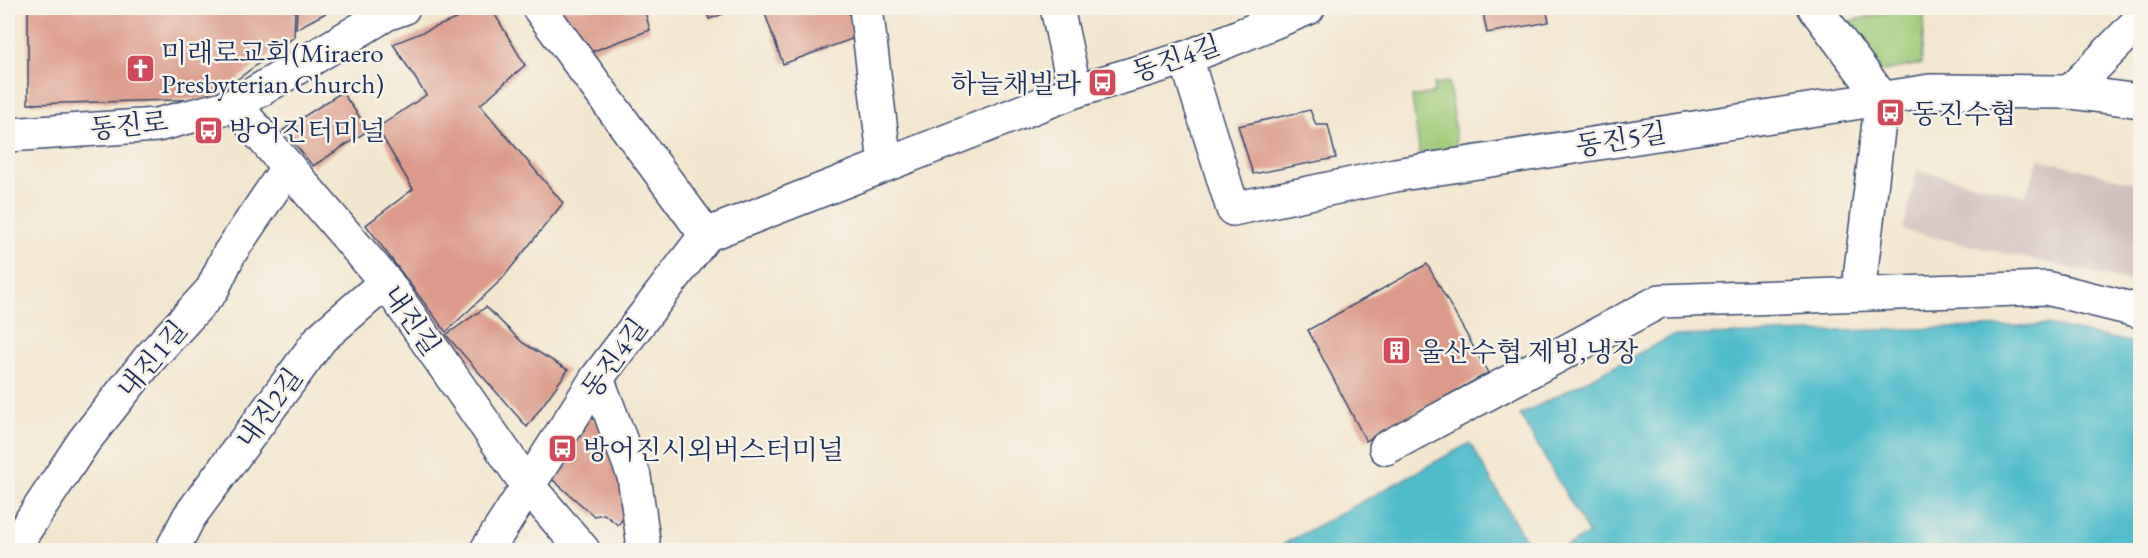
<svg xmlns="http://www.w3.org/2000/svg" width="2148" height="558" viewBox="0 0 2148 558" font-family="'EB Garamond','Noto Serif KR',serif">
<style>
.industrial{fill:#d1c0bc}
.green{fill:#9dca78;stroke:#5c7c6b;stroke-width:1.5}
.water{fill:#50bccc;stroke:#367695;stroke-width:1.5}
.building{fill:#dc9b8a}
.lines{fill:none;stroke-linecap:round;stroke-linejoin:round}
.minor-casing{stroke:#3b4a6f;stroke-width:36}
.minor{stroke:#fff;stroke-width:33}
.labels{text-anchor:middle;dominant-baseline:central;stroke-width:5;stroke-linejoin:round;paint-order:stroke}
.poi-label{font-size:27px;fill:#1b2f5e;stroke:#f7f3e8;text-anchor:start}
.street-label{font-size:27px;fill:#1b2f5e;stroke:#f7f3e8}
</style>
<rect width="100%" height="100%" fill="#f7f3e8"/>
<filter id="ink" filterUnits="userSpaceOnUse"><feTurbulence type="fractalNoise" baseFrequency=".0167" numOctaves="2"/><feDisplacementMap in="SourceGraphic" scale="12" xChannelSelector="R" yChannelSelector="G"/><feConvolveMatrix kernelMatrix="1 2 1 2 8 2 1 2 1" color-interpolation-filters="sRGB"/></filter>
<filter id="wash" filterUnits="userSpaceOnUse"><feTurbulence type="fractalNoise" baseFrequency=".008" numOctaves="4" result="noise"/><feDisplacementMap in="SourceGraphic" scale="24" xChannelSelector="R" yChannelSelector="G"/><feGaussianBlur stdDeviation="1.35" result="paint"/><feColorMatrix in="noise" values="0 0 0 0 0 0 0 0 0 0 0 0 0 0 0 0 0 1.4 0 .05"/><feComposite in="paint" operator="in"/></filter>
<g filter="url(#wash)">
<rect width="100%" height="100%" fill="#f3e6ce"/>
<polygon class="industrial" points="2039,159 2140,184 2140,284 1903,230 1917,170 2025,196"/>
<g class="green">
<polygon points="1907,8 1925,8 1921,64 1882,71 1843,23"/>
<polygon points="1449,82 1457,149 1420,155 1412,97 1434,93 1434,84"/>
</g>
<g class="water">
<polygon points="2047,325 2140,344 2140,550 1560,550 1589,534 1520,415 1672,336"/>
<polygon points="1470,443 1531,550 1273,550"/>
</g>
<g id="blocks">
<g class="building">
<polygon points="28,8 295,8 294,37 211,99 28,104"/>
<polygon points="297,8 335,8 296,29"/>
<polygon points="483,8 491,8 525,65 480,105 563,203 502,279 446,332 366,225 413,189 377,128 426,95 393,44"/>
<polygon points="553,8 644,8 650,30 588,53"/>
<polygon points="706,8 740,8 709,19"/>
<polygon points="763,8 857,8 860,36 783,64"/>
<polygon points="1482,8 1546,8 1549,22 1487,33"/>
<polygon points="342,92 369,130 313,166 283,130"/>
<polygon points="1310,110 1316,125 1328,125 1336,158 1253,174 1238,126"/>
<polygon points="1427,264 1488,373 1366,441 1308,330"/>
<polygon points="486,307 523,343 568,370 527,427 446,335"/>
<polygon points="583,413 602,424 628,485 626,515 618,525 604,514 594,516 545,473"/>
</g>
</g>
</g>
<g filter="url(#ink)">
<use href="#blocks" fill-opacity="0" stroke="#3b4a6f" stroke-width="1.5"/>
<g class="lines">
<defs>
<g id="minor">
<polyline points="539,8 706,235"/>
<polyline points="866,8 885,164"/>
<polyline points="1057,8 1075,91"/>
<polyline points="1815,8 1882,98 1858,294"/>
<polyline points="1186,58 1233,209 1395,175 1930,91 2070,92 2140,101"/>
<polyline points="2070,92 2140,20"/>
<polyline points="235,105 386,282 528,486 583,550"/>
<polyline points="8,135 157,125 235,105 386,14 403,8"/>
<polyline points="597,378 634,476 643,540 642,550"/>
<polyline points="1386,448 1660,301 2046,288 2140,311"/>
<polyline points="13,550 25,530 84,441 149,359 212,290 229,254 288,167"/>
<polyline points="172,550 189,517 321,338 386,282"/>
<polyline points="487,550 597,378 706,235 1075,91 1186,58 1308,8"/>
</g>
</defs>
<use href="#minor" class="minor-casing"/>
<use href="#minor" class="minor"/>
</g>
</g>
<defs>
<symbol id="church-square" viewBox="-11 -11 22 22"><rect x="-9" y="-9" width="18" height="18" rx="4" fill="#d1495b" stroke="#f7f3e8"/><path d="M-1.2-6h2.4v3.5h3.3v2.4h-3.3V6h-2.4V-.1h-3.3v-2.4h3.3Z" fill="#fff"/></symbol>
<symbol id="bus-square" viewBox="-11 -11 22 22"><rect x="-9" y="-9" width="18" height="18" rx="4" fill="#d1495b" stroke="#f7f3e8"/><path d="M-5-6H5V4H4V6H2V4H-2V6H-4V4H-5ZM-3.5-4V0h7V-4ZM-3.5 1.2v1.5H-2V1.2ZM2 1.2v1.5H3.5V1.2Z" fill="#fff"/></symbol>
<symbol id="building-square" viewBox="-11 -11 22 22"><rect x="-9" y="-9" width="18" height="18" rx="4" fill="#d1495b" stroke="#f7f3e8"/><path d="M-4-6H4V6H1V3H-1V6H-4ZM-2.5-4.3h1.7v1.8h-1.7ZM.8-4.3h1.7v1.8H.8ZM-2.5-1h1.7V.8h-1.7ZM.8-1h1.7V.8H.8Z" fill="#fff"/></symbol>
</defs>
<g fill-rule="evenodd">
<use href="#church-square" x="124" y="52" width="33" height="33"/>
<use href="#bus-square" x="1086" y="66" width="33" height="33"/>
<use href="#bus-square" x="1874" y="96" width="33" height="33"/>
<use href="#bus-square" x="192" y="114" width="33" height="33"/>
<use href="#building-square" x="1380" y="334" width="33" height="33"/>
<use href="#bus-square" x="546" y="432" width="33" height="33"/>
</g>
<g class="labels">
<g class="poi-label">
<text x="161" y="52">미래로교회(Miraero<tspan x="161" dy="31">Presbyterian Church)</tspan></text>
<text x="1081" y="83" text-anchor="end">하늘채빌라</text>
<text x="1912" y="113">동진수협</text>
<text x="229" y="130">방어진터미널</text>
<text x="1418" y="351">울산수협 제빙,냉장</text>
<text x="583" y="449">방어진시외버스터미널</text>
</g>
<g class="street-label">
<text transform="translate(1176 58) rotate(-19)">동진4길</text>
<text transform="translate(129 125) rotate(-6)">동진로</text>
<text transform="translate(1621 139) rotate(-9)">동진5길</text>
<text transform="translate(412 320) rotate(55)">내진길</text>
<text transform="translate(614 358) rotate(-54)">동진4길</text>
<text transform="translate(152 359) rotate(-50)">내진1길</text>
<text transform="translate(269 408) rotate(-54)">내진2길</text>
</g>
</g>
<rect width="2148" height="558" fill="none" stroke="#f7f3e8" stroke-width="30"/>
</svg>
